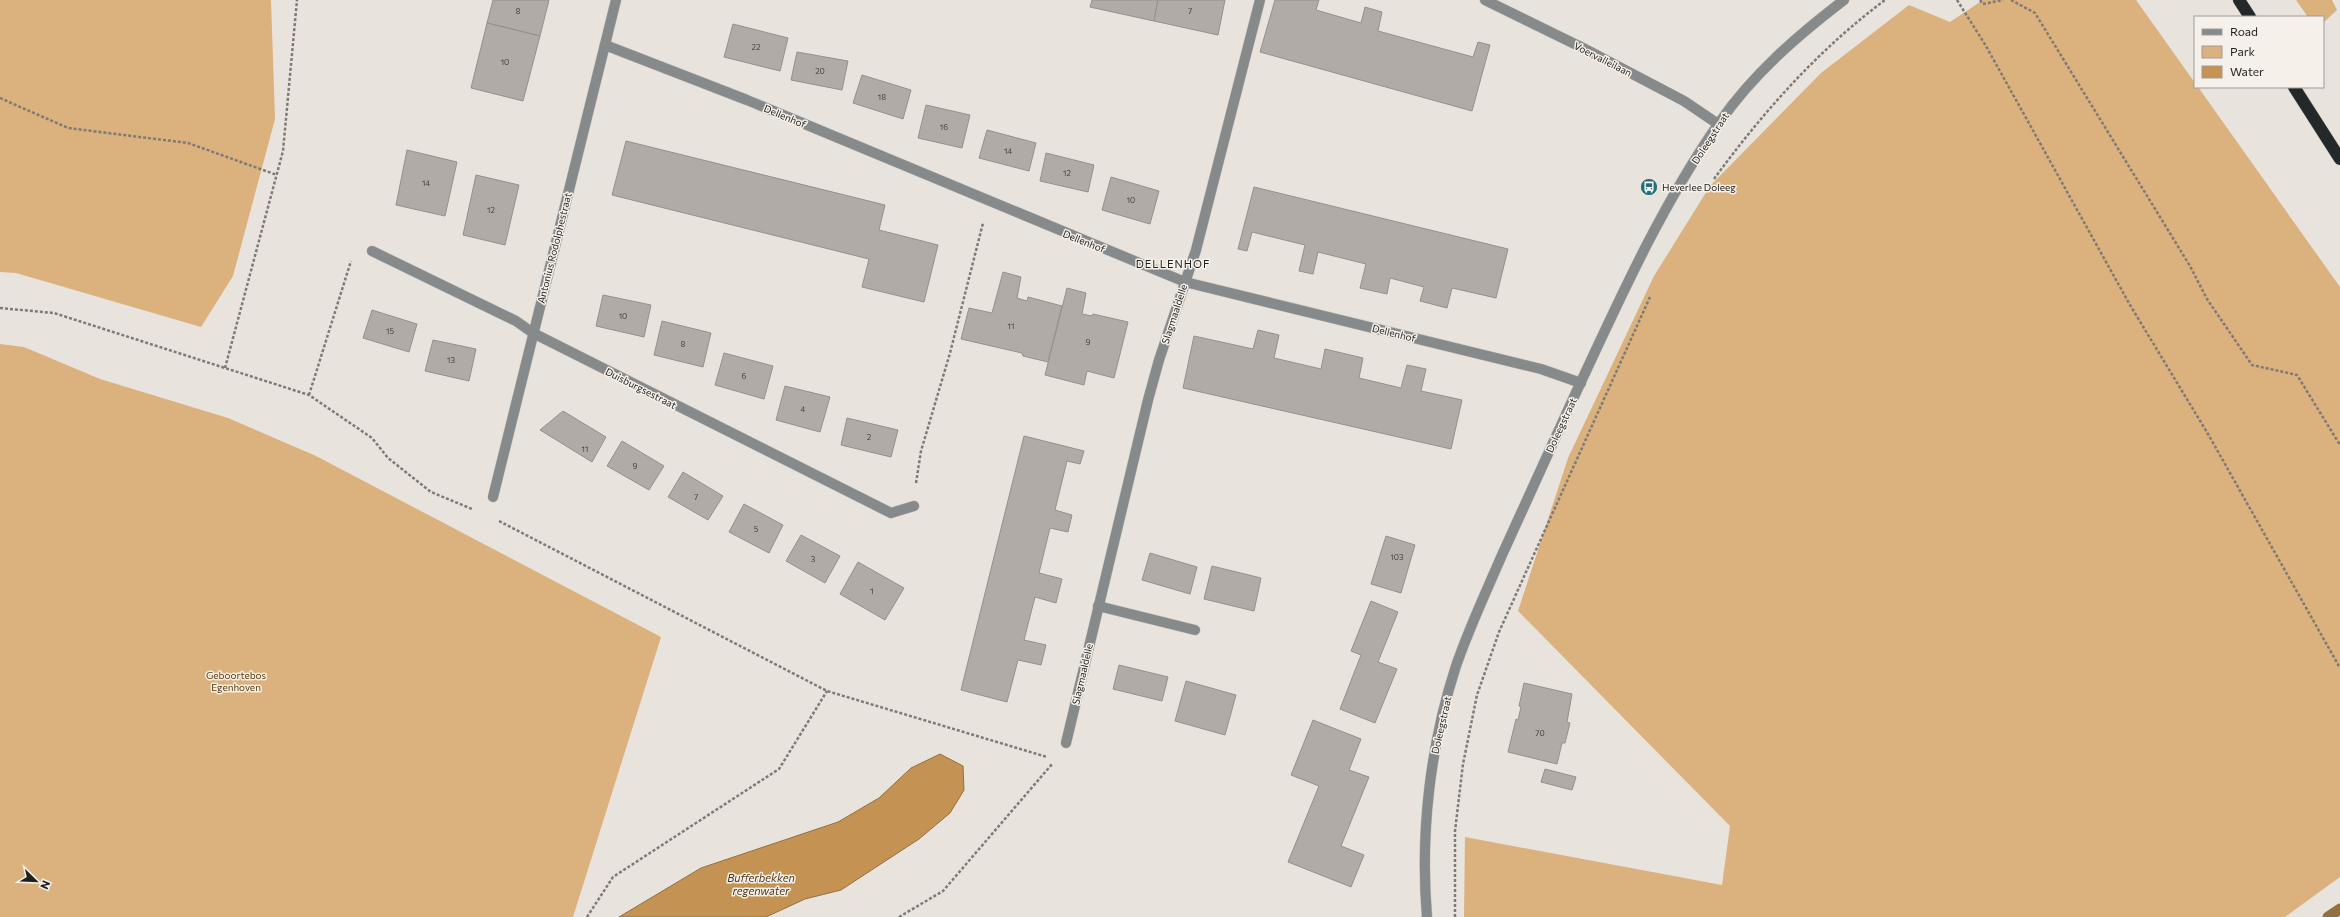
<svg xmlns="http://www.w3.org/2000/svg" width="2340" height="917" viewBox="0 0 2340 917" font-family="Commissioner,sans-serif">
<style>
.green{fill:#dbb17d}
.water{fill:#c49252;stroke:#937042}
.lines{fill:none;stroke-linecap:round;stroke-linejoin:round}
.stream{stroke:#937042;stroke-width:11}
.building{fill:#b0aba6;stroke:#94908a}
.minor-casing{stroke:#c4c0ba;stroke-width:11}
.highway-casing{stroke:#c4c0ba;stroke-width:13}
.path{stroke:#7e7b77;stroke-width:2.5;stroke-dasharray:3 2;stroke-linecap:butt}
.minor{stroke:#868a8a;stroke-width:10}
.highway{stroke:#23292a;stroke-width:12}
.labels{text-anchor:middle;dominant-baseline:central;stroke-width:3;stroke-linejoin:round;paint-order:stroke}
.number-label{font-size:8px;fill:#45423f}
.street-label{font-size:10px;fill:#211f1d;stroke:#f5f0ea}
.poi-label{font-size:10px;fill:#211f1d;stroke:#f5f0ea;text-anchor:start}
.park-label{font-size:10px;fill:#5a3802;stroke:#f5f0ea}
.neighbourhood-label{font-size:11px;letter-spacing:1px;fill:#211f1d;stroke:#f5f0ea}
.water-label{font-size:11px;font-style:italic;fill:#4a3518;stroke:#f5f0ea}
</style>
<rect width="100%" height="100%" fill="#e8e3dd"/>
<g class="green">
<polygon points="0,0 271,0 275,119 233,276 201,327 16,273 0,272"/>
<polygon points="1983,0 2136,0 2195,83 2195,87 2198,87 2340,287 2340,877 2285,917 1464,917 1465,837 1722,885 1730,826 1518,611 1568,458 1654,276 1710,186 1821,73 1909,5 1950,22"/>
<polygon points="2296,0 2332,0 2337,10 2323,23 2323,17 2308,17"/>
<polygon points="0,344 24,347 100,379 228,418 316,456 661,637 573,917 0,917"/>
</g>
<polygon class="water" points="940,754 963,766 964,790 950,813 919,839 841,890 805,899 766,917 619,917 701,868 838,822 879,798 911,768"/>
<g class="lines">
<polyline class="stream" points="2328,917 2340,909"/>
</g>
<g class="building">
<polygon points="493,0 549,0 540,36 487,23"/>
<polygon points="1092,0 1158,0 1154,21 1090,7"/>
<polygon points="1158,0 1225,0 1218,35 1154,21"/>
<polygon points="1275,0 1319,0 1316,10 1361,23 1365,7 1382,12 1378,31 1473,57 1478,42 1490,45 1472,111 1260,52"/>
<polygon points="487,23 540,36 523,101 471,88"/>
<polygon points="733,24 788,38 780,71 724,57"/>
<polygon points="797,52 848,61 842,90 791,80"/>
<polygon points="862,75 911,90 903,119 853,103"/>
<polygon points="926,105 970,115 962,148 918,138"/>
<polygon points="987,130 1036,143 1029,171 979,158"/>
<polygon points="626,141 885,205 879,230 938,245 924,302 862,287 869,259 612,195"/>
<polygon points="407,150 457,162 445,216 396,205"/>
<polygon points="1046,153 1094,165 1088,192 1040,181"/>
<polygon points="476,175 519,185 505,245 463,235"/>
<polygon points="1111,177 1159,191 1150,224 1102,210"/>
<polygon points="1254,187 1508,249 1496,298 1452,288 1447,308 1420,301 1424,287 1390,278 1387,294 1360,288 1366,264 1318,252 1313,274 1299,271 1305,245 1252,232 1247,251 1238,249"/>
<polygon points="1003,272 1021,277 1017,298 1027,301 1028,297 1062,306 1048,362 1023,356 1022,353 961,339 969,308 992,313"/>
<polygon points="1067,288 1086,293 1082,314 1092,316 1093,314 1128,322 1114,378 1087,371 1084,385 1045,375"/>
<polygon points="603,295 651,305 644,337 596,326"/>
<polygon points="372,310 417,324 409,352 363,338"/>
<polygon points="662,321 711,333 703,367 654,355"/>
<polygon points="1258,330 1279,335 1274,358 1321,369 1325,349 1363,358 1359,378 1401,388 1407,365 1426,369 1421,391 1462,400 1451,449 1183,388 1194,336 1253,349"/>
<polygon points="433,340 476,349 469,381 425,371"/>
<polygon points="724,353 773,366 764,399 715,385"/>
<polygon points="785,386 830,397 820,432 776,420"/>
<polygon points="563,411 606,437 592,462 540,430"/>
<polygon points="847,418 898,430 891,457 841,445"/>
<polygon points="1024,436 1084,451 1080,464 1067,461 1055,510 1072,515 1068,532 1050,528 1039,573 1062,579 1056,603 1035,597 1024,640 1046,645 1041,665 1018,660 1007,702 961,690"/>
<polygon points="622,441 664,466 649,490 607,466"/>
<polygon points="683,472 723,496 708,520 668,497"/>
<polygon points="744,504 783,525 769,553 729,532"/>
<polygon points="801,535 840,556 825,583 786,561"/>
<polygon points="1386,536 1415,545 1401,593 1371,584"/>
<polygon points="1150,553 1197,567 1190,594 1142,580"/>
<polygon points="858,562 904,588 885,620 840,594"/>
<polygon points="1212,566 1261,578 1254,611 1204,599"/>
<polygon points="1371,601 1398,612 1378,662 1397,669 1375,723 1340,709 1361,655 1351,651"/>
<polygon points="1119,665 1168,677 1162,701 1113,689"/>
<polygon points="1186,681 1236,695 1225,735 1175,721"/>
<polygon points="1524,683 1572,694 1567,722 1570,723 1565,743 1562,743 1557,764 1508,752 1516,719 1518,720 1521,707 1519,706"/>
<polygon points="1313,720 1361,739 1349,770 1369,777 1341,846 1364,855 1351,887 1288,862 1319,786 1291,775"/>
<polygon points="1545,769 1576,777 1572,790 1541,782"/>
</g>
<g class="lines">
<defs>
<g id="minor">
<polyline points="1485,0 1585,49 1684,101 1718,124"/>
<polyline points="605,45 747,100 1185,282 1541,369 1581,383"/>
<polyline points="372,251 516,321 533,333 891,513 914,506"/>
<polyline points="493,497 616,0"/>
<polyline points="1098,606 1195,630"/>
<polyline points="1066,743 1148,400 1159,360 1196,250 1260,0"/>
<path d="M 1427,917 C 1420,833 1430,746 1456,666 C 1469,628 1486,592 1502,555 C 1526,503 1549,451 1573,399 C 1617,305 1659,209 1719,123 C 1753,74 1797,36 1844,0"/>
</g>
<g id="highway">
<polyline points="2239,0 2250,17"/>
<polyline points="2294,87 2340,159"/>
</g>
</defs>
<use href="#minor" class="minor-casing"/>
<use href="#highway" class="highway-casing"/>
<g class="path">
<polyline points="1957,0 1986,46 2130,305 2208,434 2340,668"/>
<polyline points="1980,0 1983,4 2003,0"/>
<polyline points="2011,0 2035,13 2190,266 2207,299 2252,365 2297,375 2340,445"/>
<polyline points="0,98 68,128 188,143 277,175"/>
<path d="M 1714,179 C 1763,112 1818,50 1885,0"/>
<polyline points="0,308 54,313 309,395 372,438 388,458 431,492 472,509"/>
<polyline points="225,368 283,151 297,0"/>
<polyline points="309,395 351,261"/>
<polyline points="916,483 921,451 950,353 983,223"/>
<polyline points="499,521 827,691 1047,757"/>
<polyline points="587,917 613,877 779,769 827,691"/>
<polyline points="899,917 943,891 1053,763"/>
<polyline points="1455,917 1455,831 1463,764 1477,695 1499,632 1650,297"/>
</g>
<use href="#minor" class="minor"/>
<use href="#highway" class="highway"/>
</g>
<defs>
<symbol id="bus-disc" viewBox="-11 -11 22 22"><circle r="9.5" fill="#266e79" stroke="#f5f0ea"/><path d="M-5-6H5V4H4V6H2V4H-2V6H-4V4H-5ZM-3.5-4V0h7V-4ZM-3.5 1.2v1.5H-2V1.2ZM2 1.2v1.5H3.5V1.2Z" fill="#fff"/></symbol>
</defs>
<g fill-rule="evenodd">
<use href="#bus-disc" x="1639" y="177" width="20" height="20"/>
</g>
<g class="labels">
<g class="number-label">
<text x="518" y="11">8</text>
<text x="1190" y="11">7</text>
<text x="756" y="47">22</text>
<text x="505" y="62">10</text>
<text x="820" y="71">20</text>
<text x="882" y="97">18</text>
<text x="944" y="127">16</text>
<text x="1008" y="151">14</text>
<text x="1067" y="173">12</text>
<text x="426" y="183">14</text>
<text x="1131" y="200">10</text>
<text x="491" y="210">12</text>
<text x="623" y="316">10</text>
<text x="1011" y="326">11</text>
<text x="390" y="331">15</text>
<text x="1088" y="342">9</text>
<text x="683" y="344">8</text>
<text x="451" y="360">13</text>
<text x="744" y="376">6</text>
<text x="803" y="409">4</text>
<text x="869" y="437">2</text>
<text x="585" y="449">11</text>
<text x="635" y="466">9</text>
<text x="696" y="497">7</text>
<text x="756" y="529">5</text>
<text x="1397" y="557">103</text>
<text x="813" y="559">3</text>
<text x="872" y="591">1</text>
<text x="1540" y="733">70</text>
</g>
<g class="street-label">
<text transform="translate(1603 59) rotate(27)">Voervalleilaan</text>
<text transform="translate(785 116) rotate(23)">Dellenhof</text>
<text transform="translate(1710 138) rotate(-57)">Doleegstraat</text>
<text transform="translate(1084 241) rotate(22)">Dellenhof</text>
<text transform="translate(554 248) rotate(-76)">Antonius Rodolphestraat</text>
<text transform="translate(1174 314) rotate(-72)">Slagmaaldelle</text>
<text transform="translate(1394 333) rotate(14)">Dellenhof</text>
<text transform="translate(641 388) rotate(27)">Duisburgsestraat</text>
<text transform="translate(1561 425) rotate(-65)">Doleegstraat</text>
<text transform="translate(1082 674) rotate(-77)">Slagmaaldelle</text>
<text transform="translate(1441 725) rotate(-77)">Doleegstraat</text>
</g>
<g class="poi-label">
<text x="1662" y="187">Heverlee Doleeg</text>
</g>
<g class="park-label">
<text x="236" y="675">Geboortebos<tspan x="236" dy="12">Egenhoven</tspan></text>
</g>
<g class="neighbourhood-label">
<text x="1173" y="263">DELLENHOF</text>
</g>
<g class="water-label">
<text x="761" y="877">Bufferbekken<tspan x="761" dy="13">regenwater</tspan></text>
</g>
</g>
<rect x="2194" y="16" width="130" height="72" fill="#f5f0ea" stroke="#a09c98"/>
<rect x="2202" y="29" width="20" height="6" fill="#868a8a" stroke="#a09c98"/>
<text x="2230" y="36" font-size="12" fill="#211f1d">Road</text>
<rect x="2202" y="46" width="20" height="12" fill="#dbb17d" stroke="#a09c98"/>
<text x="2230" y="56" font-size="12" fill="#211f1d">Park</text>
<rect x="2202" y="66" width="20" height="12" fill="#c49252" stroke="#a09c98"/>
<text x="2230" y="76" font-size="12" fill="#211f1d">Water</text>
<g transform="translate(36 881) rotate(113)" stroke="#f5f0ea" stroke-width="3" paint-order="stroke">
<path d="M0-3L7 15L0 10L-7 15Z" fill="#211f1d"/>
<text y="-6" font-size="11" font-weight="bold" text-anchor="middle" fill="#211f1d">N</text>
</g>
</svg>
